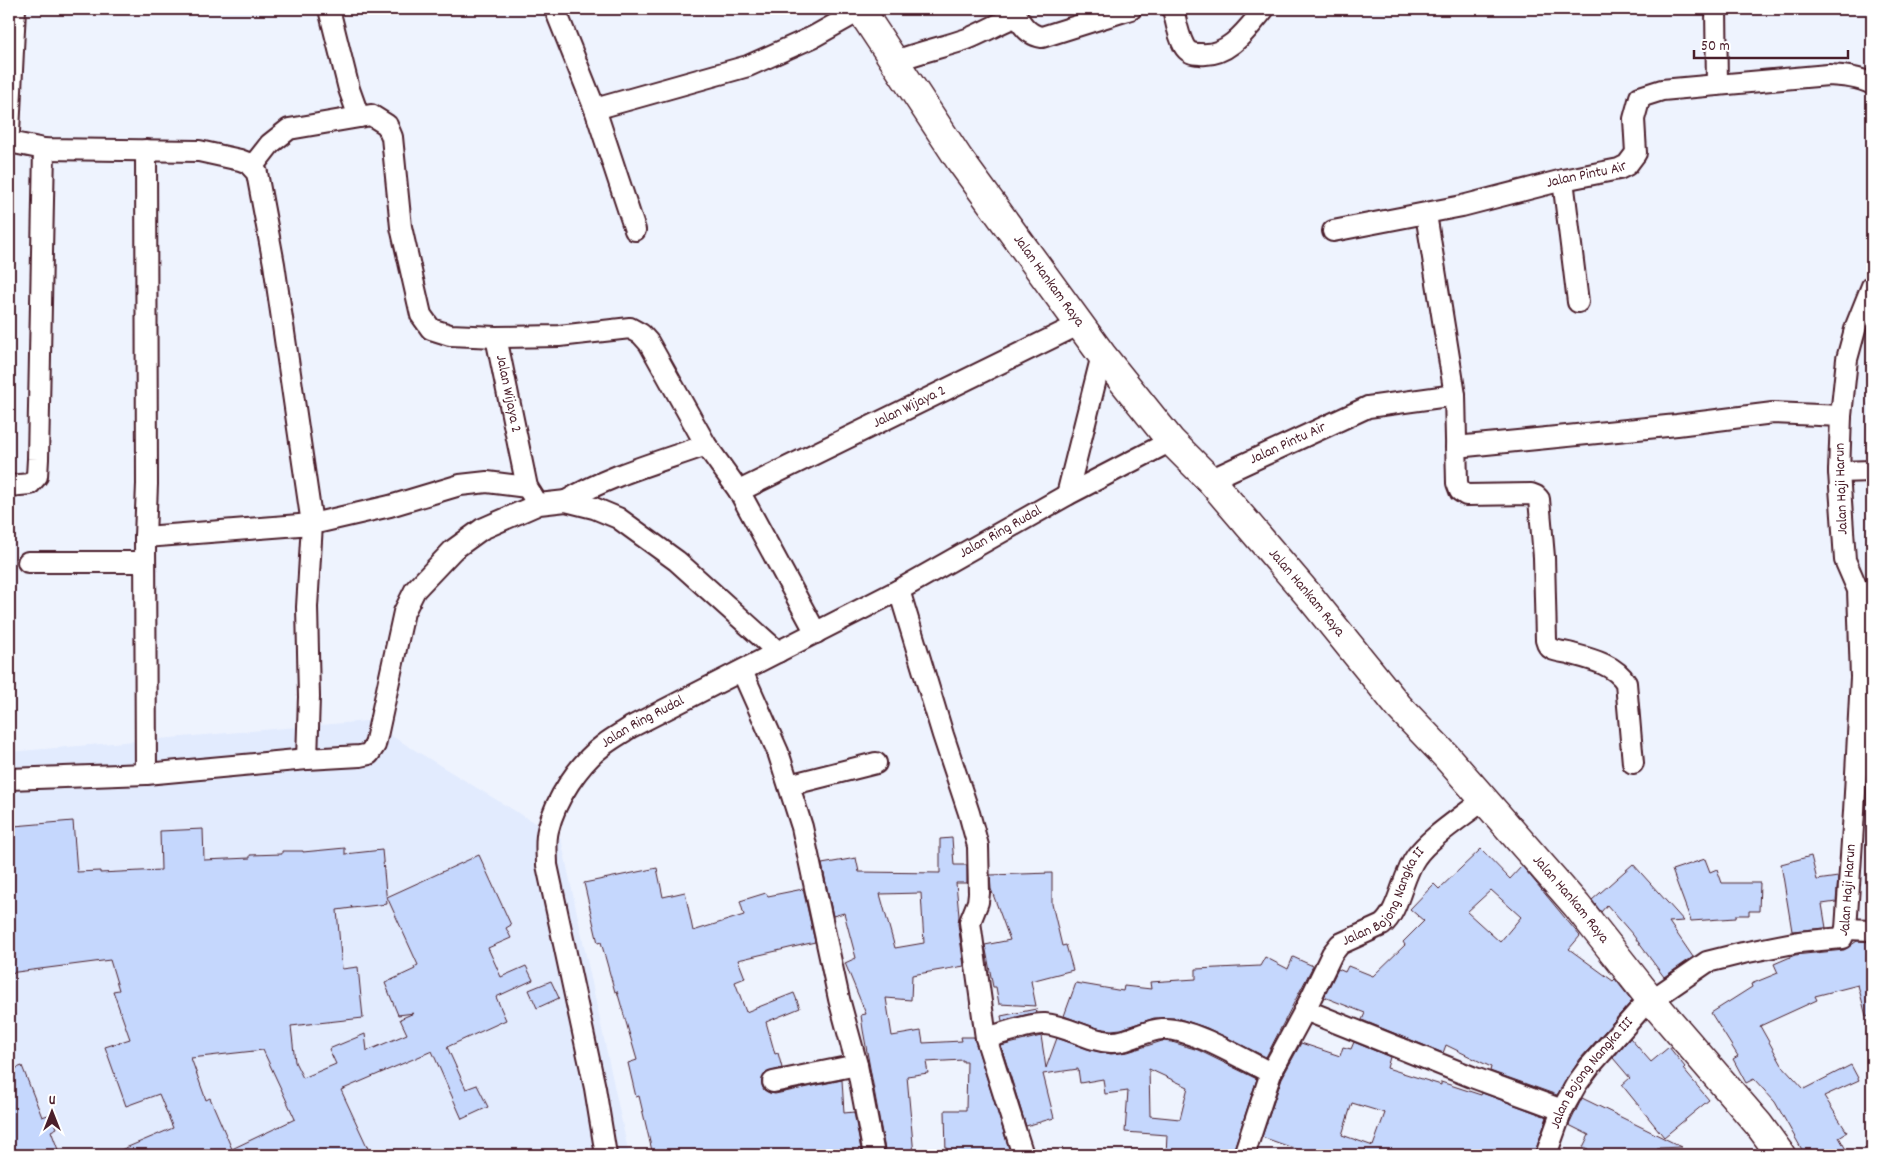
<svg xmlns="http://www.w3.org/2000/svg" width="1881" height="1164" viewBox="0 0 1881 1164" font-family="Dekko,sans-serif">
<style>
.built{fill:#e2ebfe}
.building{fill:#c5d7fd;stroke:#4a1f2b;fill-rule:evenodd}
.lines{fill:none;stroke-linecap:round;stroke-linejoin:round}
.street-casing{stroke:#4a1f2b;stroke-width:24}
.primary-casing{stroke:#4a1f2b;stroke-width:31}
.street{stroke:#fff;stroke-width:20}
.primary{stroke:#fff;stroke-width:28}
.labels{text-anchor:middle;dominant-baseline:central;stroke-width:4;stroke-linejoin:round;paint-order:stroke}
.street-label{font-size:15px;fill:#4a1f2b;stroke:#fff}
</style>
<rect width="100%" height="100%" fill="#eef3fe"/>
<filter id="ink" filterUnits="userSpaceOnUse"><feTurbulence type="fractalNoise" baseFrequency=".02" numOctaves="2"/><feDisplacementMap in="SourceGraphic" scale="10" xChannelSelector="R" yChannelSelector="G"/><feConvolveMatrix kernelMatrix="1 2 1 2 8 2 1 2 1" color-interpolation-filters="sRGB"/></filter>
<g filter="url(#ink)">
<polygon class="built" points="367,721 561,839 629,1155 9,1155 9,752"/>
<g class="building">
<path d="M 73,821 L 77,872 L 100,871 L 100,873 L 161,870 L 160,831 L 203,829 L 204,860 L 250,858 L 250,855 L 282,854 L 282,851 L 303,851 L 303,852 L 345,848 L 345,854 L 382,850 L 387,904 L 352,908 L 351,906 L 352,908 L 337,910 L 342,969 L 358,967 L 363,1018 L 291,1026 L 295,1062 L 303,1078 L 336,1064 L 329,1049 L 365,1034 L 367,1051 L 407,1034 L 400,1019 L 414,1013 L 398,1015 L 385,983 L 415,969 L 414,967 L 418,965 L 387,897 L 479,855 L 511,925 L 506,928 L 511,938 L 488,948 L 501,977 L 526,966 L 533,980 L 496,997 L 506,1020 L 447,1047 L 466,1089 L 477,1085 L 488,1107 L 462,1119 L 432,1051 L 341,1090 L 371,1155 L 109,1155 L 173,1128 L 159,1094 L 126,1106 L 105,1047 L 130,1039 L 113,991 L 119,990 L 110,960 L 9,973 L 9,836 L 15,836 L 14,826 ZM 263,1050 L 295,1119 L 232,1149 L 210,1098 L 206,1100 L 191,1058 Z"/>
<path d="M 952,838 L 954,865 L 967,865 L 967,883 L 956,883 L 959,916 L 958,924 L 964,966 L 912,975 L 911,1000 L 886,998 L 892,1036 L 921,1031 L 923,1043 L 962,1041 L 961,1037 L 974,1037 L 1011,1155 L 946,1155 L 945,1110 L 966,1110 L 967,1062 L 963,1062 L 963,1060 L 926,1062 L 928,1073 L 907,1076 L 914,1155 L 886,1155 L 863,1030 L 861,1015 L 866,1014 L 845,963 L 856,958 L 844,913 L 833,916 L 822,864 L 856,858 L 859,872 L 940,873 L 940,839 ZM 921,893 L 924,943 L 895,948 L 880,894 Z"/>
<path d="M 1481,849 L 1510,879 L 1522,866 L 1580,936 L 1569,949 L 1613,981 L 1615,979 L 1632,1001 L 1580,1059 L 1557,1095 L 1490,1071 L 1491,1067 L 1446,1045 L 1443,1053 L 1362,1020 L 1365,1013 L 1324,997 L 1338,969 L 1345,972 L 1348,966 L 1373,976 L 1405,945 L 1403,942 L 1424,921 L 1410,909 L 1434,884 L 1439,889 ZM 1491,890 L 1521,917 L 1500,942 L 1467,912 Z"/>
<polygon points="1811,856 1817,880 1838,877 1836,902 1822,904 1826,928 1792,931 1781,864"/>
<polygon points="1705,859 1710,872 1717,869 1722,883 1760,883 1759,911 1749,911 1749,915 1736,915 1736,918 1691,921 1672,870"/>
<polygon points="1633,864 1684,921 1669,922 1693,957 1664,977 1633,935 1607,905 1601,912 1592,900"/>
<polygon points="657,868 663,897 685,892 693,931 744,915 740,901 766,893 768,896 803,889 815,942 738,960 745,978 735,982 746,1012 794,993 800,1008 766,1022 775,1054 778,1053 782,1068 766,1073 762,1079 762,1085 764,1090 770,1093 775,1094 842,1080 844,1113 854,1112 862,1155 839,1155 838,1151 793,1155 653,1155 639,1096 636,1097 628,1063 637,1060 617,991 615,992 601,942 598,943 584,883"/>
<polygon points="1052,873 1052,904 1062,946 1066,945 1073,970 1031,981 1036,1006 999,1004 996,987 993,987 985,945 1010,940 991,889 990,875"/>
<polygon points="1857,941 1872,942 1872,1015 1866,1016 1858,985 1815,996 1817,1000 1760,1026 1782,1065 1804,1089 1851,1065 1859,1080 1824,1096 1847,1132 1839,1137 1849,1155 1805,1155 1775,1102 1754,1079 1746,1083 1733,1059 1738,1056 1711,1013 1752,987 1751,984 1778,973 1774,964 1795,955 1844,950"/>
<polygon points="1265,957 1288,969 1293,957 1313,966 1266,1057 1207,1028 1177,1018 1154,1018 1121,1029 1111,1030 1097,1028 1064,1016 1076,983 1123,991 1124,986 1151,989 1150,982 1196,979 1196,969 1260,966"/>
<polygon points="551,981 559,998 537,1008 529,990"/>
<polygon points="1036,1009 1037,1012 1002,1021 1001,1016"/>
<path d="M 1041,1036 L 1046,1068 L 1057,1038 L 1091,1050 L 1111,1054 L 1128,1052 L 1162,1041 L 1172,1042 L 1198,1050 L 1257,1079 L 1232,1155 L 1166,1155 L 1167,1135 L 1125,1132 L 1128,1091 L 1105,1094 L 1103,1079 L 1080,1083 L 1078,1069 L 1043,1074 L 1054,1118 L 1026,1126 L 1001,1046 ZM 1149,1069 L 1188,1087 L 1180,1119 L 1150,1116 Z"/>
<polygon points="1630,1038 1651,1062 1669,1047 1685,1067 1683,1069 1709,1100 1664,1137 1622,1085 1630,1078 1613,1058"/>
<path d="M 1354,1042 L 1390,1057 L 1387,1068 L 1441,1085 L 1441,1082 L 1481,1095 L 1482,1093 L 1547,1117 L 1534,1155 L 1313,1155 L 1262,1137 L 1282,1078 L 1301,1043 L 1340,1056 L 1343,1047 L 1351,1049 ZM 1352,1103 L 1385,1113 L 1373,1146 L 1342,1135 Z"/>
<polygon points="22,1066 42,1117 51,1114 57,1128 51,1131 60,1155 9,1155 9,1071"/>
<polygon points="1582,1098 1682,1147 1658,1148 1658,1155 1586,1155 1588,1149 1583,1147 1589,1135 1569,1125"/>
</g>
<g class="lines">
<defs>
<g id="street">
<polyline points="329,9 349,89 359,117"/>
<polyline points="555,9 595,109 635,230"/>
<path d="M 1014,9 C 1019,22 1027,35 1042,37 L 1131,9"/>
<path d="M 1173,9 C 1176,21 1178,35 1184,46 C 1188,53 1193,54 1200,54 C 1229,57 1248,28 1264,9"/>
<polyline points="1716,9 1717,85"/>
<path d="M 896,61 C 919,52 944,47 967,39 C 984,32 999,23 1017,16"/>
<polyline points="595,109 748,66 813,37 861,10"/>
<polyline points="9,132 15,9"/>
<polyline points="9,142 44,149 199,151 240,160 248,163 257,173 274,264 312,524 307,607 309,697 307,759"/>
<polyline points="146,150 147,484 145,537 146,774"/>
<polyline points="252,167 270,144 289,129 371,115 387,125 392,137 401,227 421,315 431,329 450,335 496,337 559,336 630,328 641,334 649,343 706,445 739,491 816,633"/>
<polyline points="1563,180 1578,302"/>
<path d="M 1426,214 L 1455,395 L 1457,483 L 1460,491 L 1466,495 L 1531,494 L 1536,496 L 1539,499 L 1544,557 L 1546,640 C 1547,644 1548,647 1552,649 C 1558,652 1566,652 1572,654 C 1591,659 1616,665 1626,683 L 1633,763"/>
<path id="s1" d="M 1333,231 L 1462,206 L 1563,180 L 1619,169 L 1627,165 L 1636,153 L 1634,119 L 1640,97 L 1662,90 L 1828,75 C 1843,76 1859,77 1872,84"/>
<path id="s2" d="M 496,337 L 527,487 L 534,498"/>
<polyline points="1456,447 1677,425 1773,413 1841,416"/>
<polyline points="1839,472 1872,471"/>
<path id="s3" d="M 1210,480 L 1368,407 L 1455,395"/>
<polyline points="9,486 30,484 37,476 38,459 44,149"/>
<path id="s4" d="M 739,491 L 1080,324"/>
<polyline points="1067,495 1102,355"/>
<path d="M 566,501 C 609,475 659,462 706,445"/>
<polyline points="145,537 312,524 390,506 460,485 487,482 527,487"/>
<polyline points="28,562 145,562"/>
<polyline points="899,590 943,735 969,813 978,846 979,893 978,902 970,922 986,1038 1023,1155"/>
<polyline points="742,671 778,752 802,827 839,999 857,1065 874,1155"/>
<polyline points="9,779 146,774 307,759 360,756 369,754 375,745 404,612 415,590 453,550 482,529 539,504 566,501 594,508 618,518 677,561 778,652"/>
<polyline points="789,785 876,763"/>
<polyline points="1846,929 1872,930"/>
<polyline points="1305,1010 1472,1077 1562,1110"/>
<path d="M 986,1038 C 1001,1034 1031,1023 1045,1024 C 1068,1026 1088,1041 1111,1042 C 1129,1043 1144,1030 1162,1029 C 1191,1027 1244,1060 1271,1073"/>
<polyline points="773,1082 857,1065"/>
<path id="s5" d="M 606,1155 L 595,1088 L 547,865 C 547,854 545,842 548,830 C 555,800 579,763 605,744 C 613,738 622,733 631,727 L 899,590 L 1067,495 L 1171,441"/>
<path id="s6" d="M 1244,1155 L 1271,1073 L 1305,1010 L 1332,954 L 1340,944 L 1382,925 C 1399,912 1402,876 1416,857 C 1430,837 1464,816 1483,800"/>
<path id="s7" d="M 1546,1155 L 1562,1110 L 1576,1085 L 1590,1066 L 1643,1006 L 1707,962 L 1743,953 L 1799,942 L 1842,938 L 1846,929 L 1854,812 L 1861,677 L 1858,590 L 1845,560 L 1839,472 L 1841,416 L 1847,359 L 1856,326 L 1872,286"/>
</g>
<g id="primary">
<path id="s8" d="M 860,9 L 959,159 L 1102,355 L 1171,441 L 1210,480 L 1310,597 L 1399,707 L 1445,755 L 1577,906 L 1652,1001 L 1759,1125 L 1781,1155"/>
</g>
</defs>
<use href="#street" class="street-casing"/>
<use href="#primary" class="primary-casing"/>
<use href="#street" class="street"/>
<use href="#primary" class="primary"/>
</g>
</g>
<g class="labels">
<g class="street-label">
<text stroke="none"><textPath href="#s1" startOffset="260">Jalan Pintu Air</textPath></text>
<text stroke="none"><textPath href="#s8" startOffset="331">Jalan Hankam Raya</textPath></text>
<text stroke="none"><textPath href="#s2" startOffset="58">Jalan Wijaya 2</textPath></text>
<text stroke="none"><textPath href="#s4" startOffset="190">Jalan Wijaya 2</textPath></text>
<text stroke="none"><textPath href="#s3" startOffset="86">Jalan Pintu Air</textPath></text>
<text transform="translate(1842 489) rotate(-92)">Jalan Haji Harun</text>
<text stroke="none"><textPath href="#s5" startOffset="885">Jalan Ring Rudal</textPath></text>
<text stroke="none"><textPath href="#s8" startOffset="736">Jalan Hankam Raya</textPath></text>
<text stroke="none"><textPath href="#s5" startOffset="480">Jalan Ring Rudal</textPath></text>
<text stroke="none"><textPath href="#s7" startOffset="444">Jalan Haji Harun</textPath></text>
<text stroke="none"><textPath href="#s6" startOffset="301">Jalan Bojong Nangka II</textPath></text>
<text stroke="none"><textPath href="#s8" startOffset="1141">Jalan Hankam Raya</textPath></text>
<text stroke="none"><textPath href="#s7" startOffset="95">Jalan Bojong Nangka III</textPath></text>
</g>
</g>
<rect width="1881" height="1164" fill="none" stroke="#fff" stroke-width="30"/>
<rect x="15" y="15" width="1851" height="1134" fill="none" stroke="#4a1f2b" stroke-width="2" filter="url(#ink)"/>
<g transform="translate(52 1112)" stroke="#ffffff" stroke-width="4" paint-order="stroke">
<path d="M0-4L9 19L0 12L-9 19Z" fill="#4a1f2b"/>
<text y="-8" font-size="14" font-weight="bold" text-anchor="middle" fill="#4a1f2b">U</text>
</g>
<path d="M1694 50v8h154v-8" fill="none" stroke="#4a1f2b" stroke-width="2.5"/>
<text x="1701" y="50" font-size="15" fill="#4a1f2b" stroke="#ffffff" stroke-width="4" paint-order="stroke">50 m</text>
</svg>
